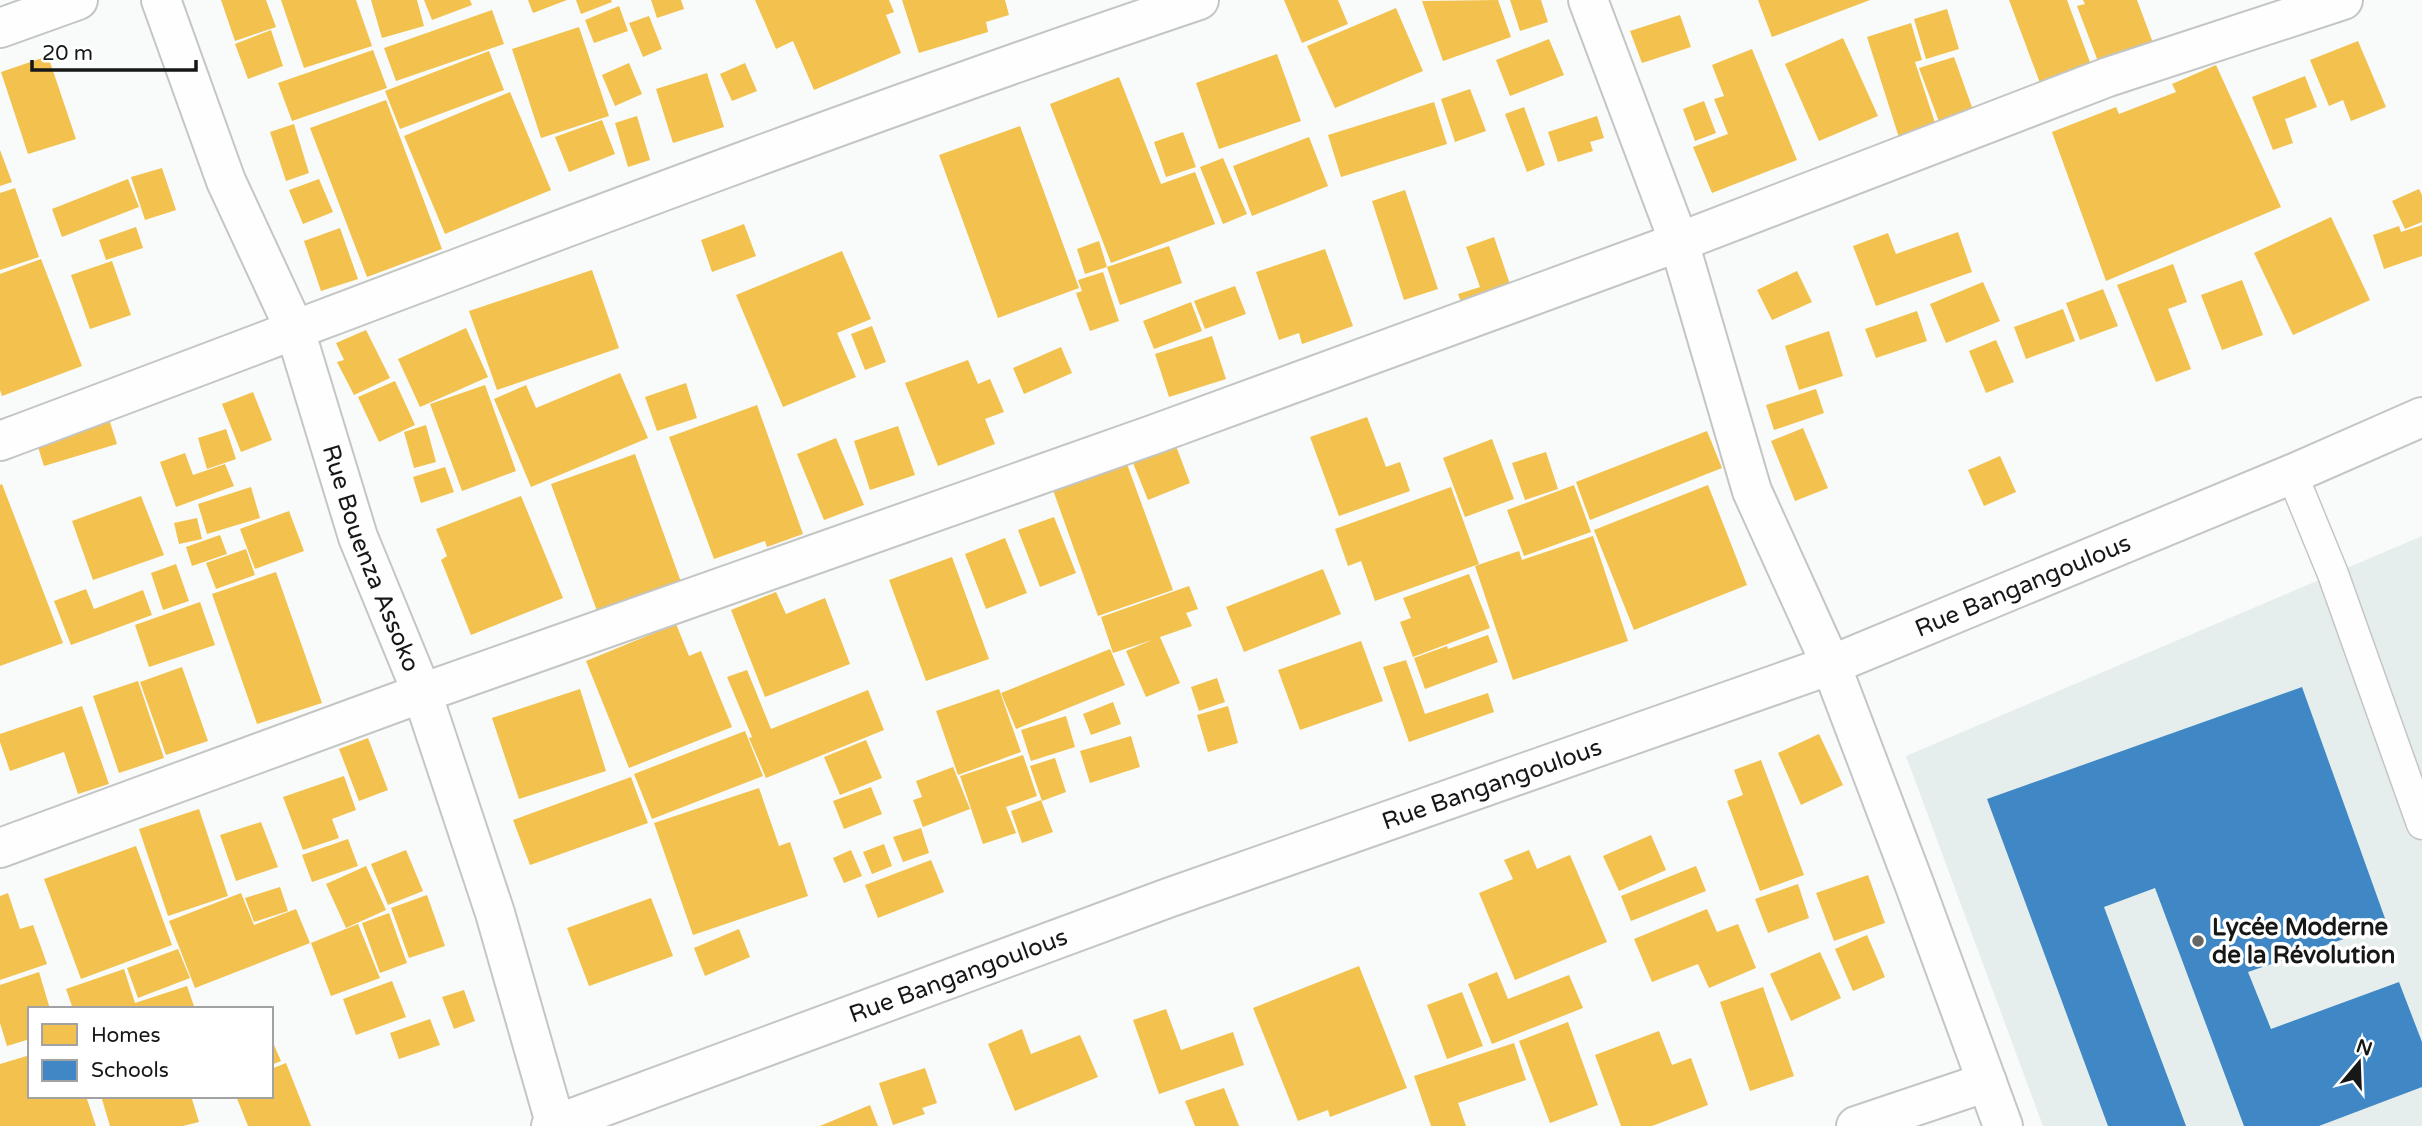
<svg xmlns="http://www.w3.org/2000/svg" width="2422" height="1126" viewBox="0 0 2422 1126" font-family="'Varela Round',sans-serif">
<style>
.built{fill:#e5eeec}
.homes{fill:#f2c14e}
.schools{fill:#3f88c5}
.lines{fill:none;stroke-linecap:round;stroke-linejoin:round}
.lane-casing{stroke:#c3c6c5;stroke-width:33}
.street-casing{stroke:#c3c6c5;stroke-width:42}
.secondary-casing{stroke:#c3c6c5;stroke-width:42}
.lane{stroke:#fefefe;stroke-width:30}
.street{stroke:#fefefe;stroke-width:38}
.secondary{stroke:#fefefe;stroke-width:38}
.poi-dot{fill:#656766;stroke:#fff;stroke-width:2.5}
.labels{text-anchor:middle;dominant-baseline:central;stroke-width:7;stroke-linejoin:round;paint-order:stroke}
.street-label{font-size:24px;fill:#161717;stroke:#fff}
.poi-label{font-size:24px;font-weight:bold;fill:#161717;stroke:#fff;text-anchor:start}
</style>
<rect width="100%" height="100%" fill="#f8fbfa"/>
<polygon class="built" points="2422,536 2422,1126 2043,1126 1906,756"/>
<g class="homes">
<polygon points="221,0 266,0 276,27 235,41"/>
<polygon points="281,0 356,0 372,46 304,68"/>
<polygon points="371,0 417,0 424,26 382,38"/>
<polygon points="424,0 470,0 472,5 432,20"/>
<polygon points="528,0 567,0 533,13"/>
<polygon points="576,0 611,0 612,2 581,14"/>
<polygon points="651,0 681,0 684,9 657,18"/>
<polygon points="755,0 889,0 894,12 886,15 901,53 814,90 793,41 776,49"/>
<polygon points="902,0 1005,0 1009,15 986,22 988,32 919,53"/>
<polygon points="1284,0 1338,0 1348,24 1302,43"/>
<polygon points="1498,0 1511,37 1443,61 1422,1"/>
<polygon points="1510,0 1541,0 1548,22 1520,31"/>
<polygon points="1758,0 1870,0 1772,37"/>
<polygon points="2009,0 2067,0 2094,73 2043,91"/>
<polygon points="2083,0 2137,0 2156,51 2102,72 2077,6 2085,4"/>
<polygon points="619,6 628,31 594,43 585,20"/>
<polygon points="1396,8 1423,71 1335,108 1307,46"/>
<polygon points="1947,9 1959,49 1926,59 1914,19"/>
<polygon points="492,10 504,44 396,81 384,48"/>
<polygon points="1680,15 1691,47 1642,63 1630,31"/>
<polygon points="649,16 662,49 643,57 629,23"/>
<polygon points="1911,23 1922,60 1915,62 1939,135 1902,147 1867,37"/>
<polygon points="579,27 609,116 541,138 512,49"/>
<polygon points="271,30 283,66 248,79 235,44"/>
<polygon points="1843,38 1878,116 1819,141 1785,64"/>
<polygon points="1549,39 1564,75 1510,96 1496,60"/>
<polygon points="2358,41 2386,107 2351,121 2343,100 2329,106 2310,60"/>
<polygon points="1752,49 1797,160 1712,193 1693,147 1728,134 1714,99 1724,96 1712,65"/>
<polygon points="373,50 387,88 292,121 278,83"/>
<polygon points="489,51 504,90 400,129 385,91"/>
<polygon points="1277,54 1301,121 1219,149 1196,83"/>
<polygon points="48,56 76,139 28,154 1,72"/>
<polygon points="1954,57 1978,124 1944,135 1919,68"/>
<polygon points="629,63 642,94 615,106 602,75"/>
<polygon points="745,63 757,91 732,101 720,74"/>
<polygon points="2216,65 2281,207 2106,281 2052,132 2116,107 2119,114 2176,92 2172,84"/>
<polygon points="707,73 724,127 673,143 656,89"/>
<polygon points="2305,76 2317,107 2285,119 2293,143 2273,150 2252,97"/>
<polygon points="1119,77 1161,184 1195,172 1215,224 1111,263 1050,104"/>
<polygon points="1470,89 1486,131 1455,142 1441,99"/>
<polygon points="510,92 551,190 445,234 404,136"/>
<polygon points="386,100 442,249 367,277 310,128"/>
<polygon points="1704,101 1716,133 1695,141 1683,109"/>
<polygon points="1434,102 1447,144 1341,177 1328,135"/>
<polygon points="1524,107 1545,165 1527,172 1505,114"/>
<polygon points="637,116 650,160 628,167 615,123"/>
<polygon points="1597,116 1604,138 1590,142 1593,151 1558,162 1548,132"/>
<polygon points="602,120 615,154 569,172 555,137"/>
<polygon points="294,124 309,173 286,181 270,132"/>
<polygon points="1020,126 1079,288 998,318 939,155"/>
<polygon points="1183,132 1196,167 1166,177 1154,142"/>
<polygon points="1309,137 1328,186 1252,216 1233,166"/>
<polygon points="0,150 12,182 0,186"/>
<polygon points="1223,158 1247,214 1223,224 1200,167"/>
<polygon points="162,168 176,210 145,220 131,177"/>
<polygon points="128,179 139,207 62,237 52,209"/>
<polygon points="319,179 333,212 303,224 289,190"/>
<polygon points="15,188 39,257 0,270 0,193"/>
<polygon points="2419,189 2422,195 2422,222 2405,229 2392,201"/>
<polygon points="1405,190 1438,289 1404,300 1372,201"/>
<polygon points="2331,217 2370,300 2293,335 2254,253"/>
<polygon points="744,224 756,256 712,272 701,240"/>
<polygon points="2422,225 2422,256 2384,269 2373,235 2399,226 2401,232"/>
<polygon points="136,227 143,248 106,260 99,240"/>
<polygon points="340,228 358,279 321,291 304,241"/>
<polygon points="1958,232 1972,272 1876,306 1853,246 1888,233 1896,254"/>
<polygon points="1494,237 1513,293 1464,310 1458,294 1480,287 1466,247"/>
<polygon points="1099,241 1107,267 1085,274 1077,249"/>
<polygon points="1169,246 1182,283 1120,305 1107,267"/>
<polygon points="1325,249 1353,326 1302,344 1299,333 1279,340 1256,272"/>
<polygon points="842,251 871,319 837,333 856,377 783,407 736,295"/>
<polygon points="41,259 82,366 2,396 0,390 0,274"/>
<polygon points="112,261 131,315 90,329 71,275"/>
<polygon points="2173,264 2187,302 2168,309 2191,369 2156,382 2117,285"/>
<polygon points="592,270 619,348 497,390 469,311"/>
<polygon points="1797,271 1812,302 1772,320 1757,290"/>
<polygon points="1103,272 1119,321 1090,331 1076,293 1082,291 1078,280"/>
<polygon points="2242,280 2263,335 2222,350 2201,295"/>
<polygon points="1983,282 2000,321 1946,343 1930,304"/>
<polygon points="1235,286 1246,314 1205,329 1194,301"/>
<polygon points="2103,289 2118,326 2080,340 2066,303"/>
<polygon points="1191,302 1202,331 1154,349 1143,321"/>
<polygon points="2063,309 2075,341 2026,359 2014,327"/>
<polygon points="1917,311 1927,341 1876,358 1865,329"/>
<polygon points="872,326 886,362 865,370 851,334"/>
<polygon points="466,328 488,377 420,407 398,359"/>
<polygon points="366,330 390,378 354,395 337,362 344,360 336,343"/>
<polygon points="1829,331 1843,376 1799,390 1785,346"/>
<polygon points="1212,336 1226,379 1169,397 1155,354"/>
<polygon points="1996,340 2014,382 1986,393 1969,351"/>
<polygon points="1061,347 1072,373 1024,394 1013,368"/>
<polygon points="968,360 978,384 990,379 1004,412 985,419 995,444 938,466 905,383"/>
<polygon points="620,373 648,438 531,487 494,399 526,385 536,408"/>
<polygon points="395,381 415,425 379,442 358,397"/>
<polygon points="686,383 697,418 657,431 645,397"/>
<polygon points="485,385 516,471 462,491 430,404"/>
<polygon points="1816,389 1824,413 1774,430 1766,405"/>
<polygon points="253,392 272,440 241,452 222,404"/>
<polygon points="757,405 803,534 767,547 765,541 714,559 669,437"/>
<polygon points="1367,417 1386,467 1400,462 1410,491 1339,516 1310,437"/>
<polygon points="110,422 117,444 44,466 37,444"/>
<polygon points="426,425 436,462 414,468 404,432"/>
<polygon points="898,426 915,475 870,490 854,441"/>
<polygon points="1803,428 1828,488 1795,501 1771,441"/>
<polygon points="226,429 236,459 207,469 198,438"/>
<polygon points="1707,431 1722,468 1590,520 1576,482"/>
<polygon points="836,438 864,505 824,520 797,454"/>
<polygon points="1492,439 1514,499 1465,517 1443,458"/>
<polygon points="1176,446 1190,483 1148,500 1133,463"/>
<polygon points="1546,452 1558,489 1525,500 1512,463"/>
<polygon points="185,453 193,475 225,464 234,486 176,507 160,462"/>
<polygon points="635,454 681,582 597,611 551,484"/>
<polygon points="2000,456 2016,492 1984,506 1968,470"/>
<polygon points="1127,464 1173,590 1098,616 1053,490"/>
<polygon points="445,467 454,492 421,503 413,477"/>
<polygon points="2,484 63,643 0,666 0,485"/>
<polygon points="1574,485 1591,532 1524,556 1507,510"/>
<polygon points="1708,485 1747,585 1634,630 1594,530"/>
<polygon points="251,487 260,518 207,534 198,504"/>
<polygon points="1451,487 1479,564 1375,601 1361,561 1348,566 1335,529"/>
<polygon points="141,496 164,555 93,580 72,521"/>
<polygon points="521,496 563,598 471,635 441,560 447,556 436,529"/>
<polygon points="289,511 304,551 255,569 240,529"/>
<polygon points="1054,517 1076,573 1040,587 1018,530"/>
<polygon points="197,518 202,539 179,544 174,523"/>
<polygon points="220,535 227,554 192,566 186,547"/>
<polygon points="1593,536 1628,641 1513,680 1475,566 1519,551 1522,560"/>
<polygon points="1005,538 1027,593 986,609 965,554"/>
<polygon points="246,549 255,575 216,589 206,563"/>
<polygon points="952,557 989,659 926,681 889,580"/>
<polygon points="176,564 189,601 163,610 151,573"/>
<polygon points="1323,569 1341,614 1244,652 1226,607"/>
<polygon points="276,572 322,703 257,724 212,594"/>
<polygon points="1469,574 1490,628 1413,657 1400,622 1411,618 1403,598"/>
<polygon points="1189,586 1198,609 1186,613 1192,626 1160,637 1180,683 1146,697 1126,651 1152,640 1113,653 1101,617"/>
<polygon points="86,589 94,609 143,590 152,615 71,645 54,601"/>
<polygon points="776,592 786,614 825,598 850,664 765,697 731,610"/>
<polygon points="200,602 215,645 149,667 135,625"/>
<polygon points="676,624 689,656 701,651 732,727 629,768 586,661"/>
<polygon points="1488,635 1498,662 1425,689 1414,658 1447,646 1448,649"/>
<polygon points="1361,641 1383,701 1300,730 1278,670"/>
<polygon points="1110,649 1125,685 1016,729 1001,693"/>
<polygon points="1406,660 1425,714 1488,693 1494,712 1409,742 1383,667"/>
<polygon points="182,667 208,741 166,755 140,682"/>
<polygon points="747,670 771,729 868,690 884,730 766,778 749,738 752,737 727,677"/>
<polygon points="1217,678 1225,702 1199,711 1191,687"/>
<polygon points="138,681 164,758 119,773 93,696"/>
<polygon points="580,689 606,771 519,799 492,718"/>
<polygon points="999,689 1021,752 958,775 936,711"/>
<polygon points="1113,702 1121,724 1091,735 1083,714"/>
<polygon points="82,706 109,784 78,794 64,752 10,771 0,742 0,734"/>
<polygon points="1228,706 1238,743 1208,752 1197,715"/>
<polygon points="1066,716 1075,747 1031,761 1021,730"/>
<polygon points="745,731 763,776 652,819 634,774"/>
<polygon points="1819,734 1843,785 1801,805 1778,753"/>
<polygon points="1131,736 1140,767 1090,783 1080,751"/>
<polygon points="368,738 388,790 359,801 339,749"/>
<polygon points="866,740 882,778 840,795 824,757"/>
<polygon points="1023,755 1037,796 1006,807 1016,833 983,844 960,776"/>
<polygon points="1055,758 1066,792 1042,801 1030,766"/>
<polygon points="1761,760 1804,875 1760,891 1727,801 1743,795 1734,770"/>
<polygon points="953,767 970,809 923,827 913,800 922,797 916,781"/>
<polygon points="344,776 356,810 332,819 339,838 303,850 283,797"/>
<polygon points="631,777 648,823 530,865 513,820"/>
<polygon points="871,787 882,814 844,829 833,801"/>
<polygon points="759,788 779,846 790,842 808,896 693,935 654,823"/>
<polygon points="1041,800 1053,832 1022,843 1011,811"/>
<polygon points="199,809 228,896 168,916 139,829"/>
<polygon points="261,822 278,867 236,881 220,835"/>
<polygon points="921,828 929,853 903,862 893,837"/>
<polygon points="1651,835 1666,870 1619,891 1603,856"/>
<polygon points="348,839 358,866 312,882 302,855"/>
<polygon points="884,844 892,866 872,874 863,852"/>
<polygon points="136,846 172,945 81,979 44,879"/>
<polygon points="406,850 423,891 388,905 371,864"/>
<polygon points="851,850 862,876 844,883 833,858"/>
<polygon points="1529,850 1537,869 1570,855 1607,942 1515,980 1479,893 1513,879 1504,860"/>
<polygon points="931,860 944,892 878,918 865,885"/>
<polygon points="366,866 386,910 346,928 326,884"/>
<polygon points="1696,866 1706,891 1631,921 1621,896"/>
<polygon points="1868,875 1885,923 1834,941 1816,893"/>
<polygon points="1798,884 1809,918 1768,933 1755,899"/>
<polygon points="280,887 288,911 254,922 245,898"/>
<polygon points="8,893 20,929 33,925 47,964 0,980 0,896"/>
<polygon points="241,893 254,925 296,909 310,943 195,988 169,921"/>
<polygon points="427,895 445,946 409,958 391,908"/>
<polygon points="651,898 673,956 589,986 567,928"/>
<polygon points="1707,909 1717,932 1738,924 1756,968 1709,988 1698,964 1652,982 1634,939"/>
<polygon points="389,913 407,963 380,973 362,923"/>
<polygon points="358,924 380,978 331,996 311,943"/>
<polygon points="739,929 750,957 705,976 694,948"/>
<polygon points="1867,935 1885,977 1853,991 1835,949"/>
<polygon points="178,949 190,978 138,998 127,968"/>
<polygon points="1820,952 1841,998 1791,1021 1770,974"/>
<polygon points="1359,966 1407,1088 1330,1117 1328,1110 1298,1121 1253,1008"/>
<polygon points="124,969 135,1003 187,986 195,1009 73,1009 66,989"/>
<polygon points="39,972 50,1009 30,1009 30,1039 7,1046 0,1023 0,985"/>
<polygon points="1497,972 1508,999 1569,975 1583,1008 1492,1044 1468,984"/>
<polygon points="392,981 406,1017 356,1035 343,999"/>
<polygon points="1763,987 1794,1076 1750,1091 1720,1002"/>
<polygon points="464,990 475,1021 454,1029 442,997"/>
<polygon points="1462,992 1483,1046 1447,1059 1427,1005"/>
<polygon points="1166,1009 1181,1050 1233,1032 1244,1065 1159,1094 1133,1020"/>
<polygon points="430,1019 440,1045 399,1059 390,1033"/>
<polygon points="1568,1022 1598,1105 1550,1123 1519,1041"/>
<polygon points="1022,1029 1031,1054 1080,1035 1098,1077 1015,1111 988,1044"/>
<polygon points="1659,1031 1672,1065 1691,1058 1708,1105 1652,1126 1621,1126 1595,1055"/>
<polygon points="271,1038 281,1061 271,1065"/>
<polygon points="1514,1043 1526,1080 1458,1103 1466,1126 1431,1126 1414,1076"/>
<polygon points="30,1055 30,1096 86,1096 96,1126 0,1126 0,1064"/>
<polygon points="286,1063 311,1126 248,1126 236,1096 271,1096 271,1069"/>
<polygon points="925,1068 937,1103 922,1108 925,1114 893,1125 879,1083"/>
<polygon points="1224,1088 1239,1126 1195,1126 1185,1101"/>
<polygon points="101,1096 191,1096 199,1122 183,1126 110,1126"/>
<polygon points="870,1105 878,1126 820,1126"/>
</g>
<polygon class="schools" points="2302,687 2387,924 2248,972 2271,1029 2399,982 2422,1042 2422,1087 2319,1126 2244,1126 2155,888 2104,907 2186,1126 2108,1126 1987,799"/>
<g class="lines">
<defs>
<polyline id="lane" points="2292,474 2333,574 2422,824"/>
<g id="street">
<path id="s1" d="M 161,0 L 226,181 L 295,330 L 358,537 L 422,693 L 495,913 L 556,1126"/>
<polyline points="1588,0 1679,242 1752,491 1831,665 1915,886 2003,1126"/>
<polyline points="0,28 78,0"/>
<path d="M 0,441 C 399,292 795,136 1199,0"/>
<polyline points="0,848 422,693 1155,434 1679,242 2108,77 2343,0"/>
<polyline points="1856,1126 1987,1082"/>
</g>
<g id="secondary">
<path id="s2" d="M 551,1126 L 1168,898 L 1831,665 L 2292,474 L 2422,417"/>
</g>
</defs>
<use href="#lane" class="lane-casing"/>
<use href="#street" class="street-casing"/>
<use href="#secondary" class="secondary-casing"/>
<use href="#lane" class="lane"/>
<use href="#street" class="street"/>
<use href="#secondary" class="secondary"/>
</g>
<circle class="poi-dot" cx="2198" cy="941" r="7"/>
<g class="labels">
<g class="street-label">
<text stroke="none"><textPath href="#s1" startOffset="597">Rue Bouenza Assoko</textPath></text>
<text stroke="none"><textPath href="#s2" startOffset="1568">Rue Bangangoulous</textPath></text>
<text stroke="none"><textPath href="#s2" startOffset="1001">Rue Bangangoulous</textPath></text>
<text stroke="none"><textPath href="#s2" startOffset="434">Rue Bangangoulous</textPath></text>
</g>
<g class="poi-label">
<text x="2212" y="927">Lycée Moderne<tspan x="2212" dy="28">de la Révolution</tspan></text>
</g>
</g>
<rect x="28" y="1007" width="245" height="91" fill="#ffffff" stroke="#a2a2a2" stroke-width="2"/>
<rect x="42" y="1024" width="35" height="21" fill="#f2c14e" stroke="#a2a2a2" stroke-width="2"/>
<text x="91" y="1042" font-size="21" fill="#161717">Homes</text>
<rect x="42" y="1060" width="35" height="21" fill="#3f88c5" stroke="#a2a2a2" stroke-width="2"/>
<text x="91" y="1077" font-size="21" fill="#161717">Schools</text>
<g transform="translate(2359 1063) rotate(19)" stroke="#ffffff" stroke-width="5" paint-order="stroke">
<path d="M0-5L12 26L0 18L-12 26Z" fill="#161717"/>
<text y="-10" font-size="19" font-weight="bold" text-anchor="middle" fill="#161717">N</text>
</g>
<path d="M32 60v10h164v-10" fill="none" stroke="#161717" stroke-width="3.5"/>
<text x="42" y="60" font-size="21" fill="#161717" stroke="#ffffff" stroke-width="5" paint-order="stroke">20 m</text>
</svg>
